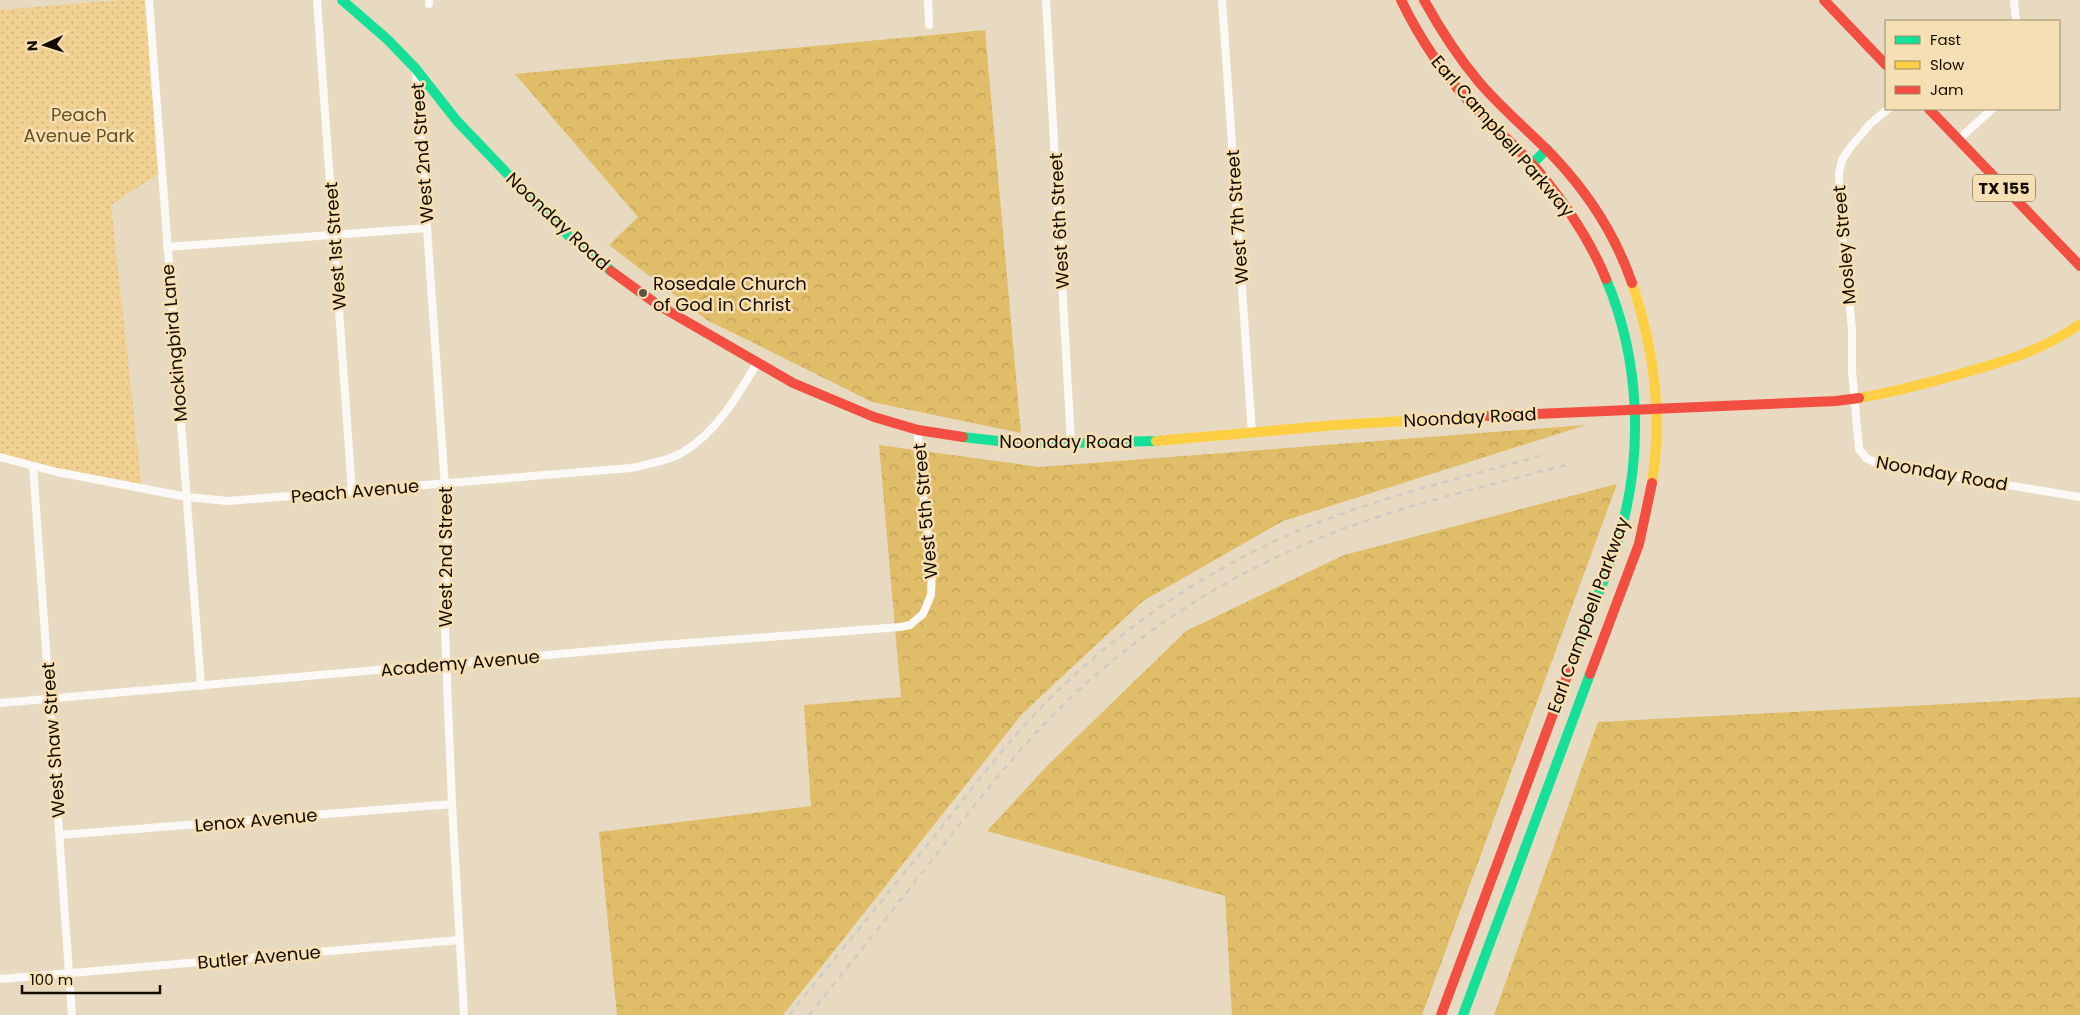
<svg xmlns="http://www.w3.org/2000/svg" width="2080" height="1015" viewBox="0 0 2080 1015" font-family="Poppins,sans-serif">
<style>
.forest{fill:url(#forest-crowns)}
.park{fill:url(#park-dots)}
.lines{fill:none;stroke-linecap:round;stroke-linejoin:round}
.street{stroke:#fbf9f6;stroke-width:8}
.fast{stroke:#16e098;stroke-width:10}
.slow{stroke:#ffcf43;stroke-width:10}
.jam{stroke:#f24e42;stroke-width:10}
.rail{stroke:#cecac4;stroke-width:2.5;stroke-dasharray:6 6;stroke-linecap:butt}
.poi-dot{fill:#5e5444;stroke:#f6dfb2;stroke-width:2}
.labels{text-anchor:middle;dominant-baseline:central;stroke-width:5;stroke-linejoin:round;paint-order:stroke}
.shield{fill:#f6dfb2;stroke:#584b35;stroke-width:1}
.shield-label{font-size:16px;font-weight:bold;fill:#140c00}
.park-label{font-size:18px;fill:#665020;stroke:#f6dfb2}
.street-label{font-size:18px;fill:#140c00;stroke:#f6dfb2}
.poi-label{font-size:18px;fill:#140c00;stroke:#f6dfb2;text-anchor:start}
</style>
<defs>
<pattern id="forest-crowns" width="20" height="18" patternUnits="userSpaceOnUse" patternTransform="scale(1.25)"><rect width="20" height="18" fill="#e0bd68"/><path d="M2 6a3 3 0 1 1 6 0M12 15a3 3 0 1 1 6 0" fill="none" stroke="#bfa158"/></pattern>
<pattern id="park-dots" width="8" height="8" patternUnits="userSpaceOnUse" patternTransform="scale(1.25)"><rect width="8" height="8" fill="#f0d192"/><path d="M2 2h.1M6 6h.1" fill="none" stroke="#cdb27c" stroke-width="1.8" stroke-linecap="round"/></pattern>
</defs>
<rect width="100%" height="100%" fill="#e7dac1"/>
<g class="forest">
<polygon points="985,30 1021,433 872,402 707,320 609,245 638,217 515,74"/>
<polygon points="1586,425 1283,521 1143,601 1022,714 783,1015 617,1015 599,832 811,806 804,705 901,697 879,445 1040,467"/>
<polygon points="1617,484 1422,1015 1232,1015 1225,896 987,831 1048,765 1186,631 1344,555"/>
<polygon points="2080,697 2080,1015 1494,1015 1598,722"/>
</g>
<polygon class="park" points="119,0 149,0 161,172 111,205 142,489 0,459 0,10"/>
<g class="lines">
<g class="street">
<polyline points="149,0 201,686"/>
<polyline points="317,0 352,492"/>
<polyline points="429,0 429,4"/>
<polyline points="928,0 929,25"/>
<polyline points="1046,0 1071,442"/>
<polyline points="1222,0 1252,433"/>
<polyline points="2014,0 2016,21"/>
<polyline points="416,69 447,516 448,553 444,605 452,804 464,1015"/>
<polyline points="1888,109 1870,124 1849,149 1842,160 1839,173 1840,214 1852,329 1852,371 1859,449 1866,458 1879,464 2080,497"/>
<polyline points="1958,140 1992,109"/>
<polyline points="167,247 427,228"/>
<path d="M 0,457 L 57,472 L 187,497 L 228,501 L 631,468 C 648,464 668,461 683,452 C 717,432 738,395 757,363"/>
<polyline points="33,466 72,1015"/>
<polyline points="0,703 661,645 900,627 910,625 923,614 931,595 932,569 918,450 918,430"/>
<polyline points="60,835 452,804"/>
<polyline points="0,979 459,940"/>
</g>
<g class="fast">
<polyline points="342,0 388,40 416,69 457,121 538,206 573,240 593,254 611,271"/>
<polyline points="1532,164 1547,149"/>
<polyline points="963,437 1024,444 1156,441"/>
<path d="M 1576,652 C 1590,614 1607,576 1619,537 C 1644,454 1640,359 1606,279"/>
<polyline points="1463,1015 1590,674"/>
</g>
<g class="slow">
<path d="M 1632,283 C 1654,348 1663,415 1652,483"/>
<path d="M 1859,398 C 1891,393 1922,384 1953,376 C 1998,363 2041,352 2080,324"/>
<polyline points="1156,441 1336,425 1488,416"/>
</g>
<g class="jam">
<path d="M 1401,0 C 1420,39 1444,75 1473,106 C 1495,129 1520,149 1540,173 C 1567,206 1590,240 1606,279"/>
<path d="M 1424,0 C 1440,29 1458,57 1479,82 C 1502,109 1530,132 1554,157 C 1588,193 1616,237 1632,283"/>
<polyline points="1824,0 1886,65"/>
<polyline points="1929,109 2080,266"/>
<polyline points="611,271 658,305 793,383 874,417 918,430 963,437"/>
<polyline points="1488,416 1836,401 1859,398"/>
<polyline points="1590,674 1639,544 1652,483"/>
<polyline points="1441,1015 1576,652"/>
</g>
<g class="rail">
<path d="M 789,1015 C 841,951 893,887 945,823 C 984,773 1022,723 1069,680 C 1130,623 1201,576 1277,540 C 1361,501 1452,481 1540,456"/>
<path d="M 809,1015 C 851,963 892,911 933,859 C 973,807 1014,753 1061,707 C 1128,641 1207,588 1292,550 C 1379,510 1474,490 1565,465"/>
</g>
</g>
<circle class="poi-dot" cx="643" cy="293" r="5"/>
<g class="labels">
<rect class="shield" x="1973" y="174.5" width="62" height="27" rx="4"/>
<g class="shield-label">
<text x="2004" y="188">TX 155</text>
</g>
<g class="park-label">
<text x="79" y="114">Peach<tspan x="79" dy="21">Avenue Park</tspan></text>
</g>
<g class="street-label">
<text transform="translate(1503 136) rotate(49)">Earl Campbell Parkway</text>
<text transform="translate(422 153) rotate(-94)">West 2nd Street</text>
<text transform="translate(1237 217) rotate(-94)">West 7th Street</text>
<text transform="translate(558 221) rotate(43)">Noonday Road</text>
<text transform="translate(1059 221) rotate(-93)">West 6th Street</text>
<text transform="translate(1844 245) rotate(-95)">Mosley Street</text>
<text transform="translate(335 246) rotate(-94)">West 1st Street</text>
<text transform="translate(174 343) rotate(-95)">Mockingbird Lane</text>
<text transform="translate(1470 417) rotate(-3)">Noonday Road</text>
<text x="1066" y="441">Noonday Road</text>
<text transform="translate(1942 473) rotate(10)">Noonday Road</text>
<text transform="translate(355 491) rotate(-5)">Peach Avenue</text>
<text transform="translate(925 511) rotate(-95)">West 5th Street</text>
<text transform="translate(445 557) rotate(-90)">West 2nd Street</text>
<text transform="translate(1588 615) rotate(-70)">Earl Campbell Parkway</text>
<text transform="translate(460 663) rotate(-5)">Academy Avenue</text>
<text transform="translate(53 740) rotate(-94)">West Shaw Street</text>
<text transform="translate(256 820) rotate(-5)">Lenox Avenue</text>
<text transform="translate(259 957) rotate(-5)">Butler Avenue</text>
</g>
<g class="poi-label">
<text x="653" y="283">Rosedale Church<tspan x="653" dy="21">of God in Christ</tspan></text>
</g>
</g>
<rect x="1885" y="20" width="175" height="90" fill="#f6dfb2" stroke="#9c8b6b"/>
<rect x="1895" y="36" width="25" height="8" fill="#16e098" stroke="#9c8b6b"/>
<text x="1930" y="45" font-size="15" fill="#140c00">Fast</text>
<rect x="1895" y="61" width="25" height="8" fill="#ffcf43" stroke="#9c8b6b"/>
<text x="1930" y="70" font-size="15" fill="#140c00">Slow</text>
<rect x="1895" y="86" width="25" height="8" fill="#f24e42" stroke="#9c8b6b"/>
<text x="1930" y="95" font-size="15" fill="#140c00">Jam</text>
<g transform="translate(45 45) rotate(266)" stroke="#f6dfb2" stroke-width="4" paint-order="stroke">
<path d="M0-4L9 19L0 12L-9 19Z" fill="#140c00"/>
<text y="-8" font-size="14" font-weight="bold" text-anchor="middle" fill="#140c00">N</text>
</g>
<path d="M22 985v8h138v-8" fill="none" stroke="#140c00" stroke-width="2.5"/>
<text x="30" y="985" font-size="15" fill="#140c00" stroke="#f6dfb2" stroke-width="4" paint-order="stroke">100 m</text>
</svg>
